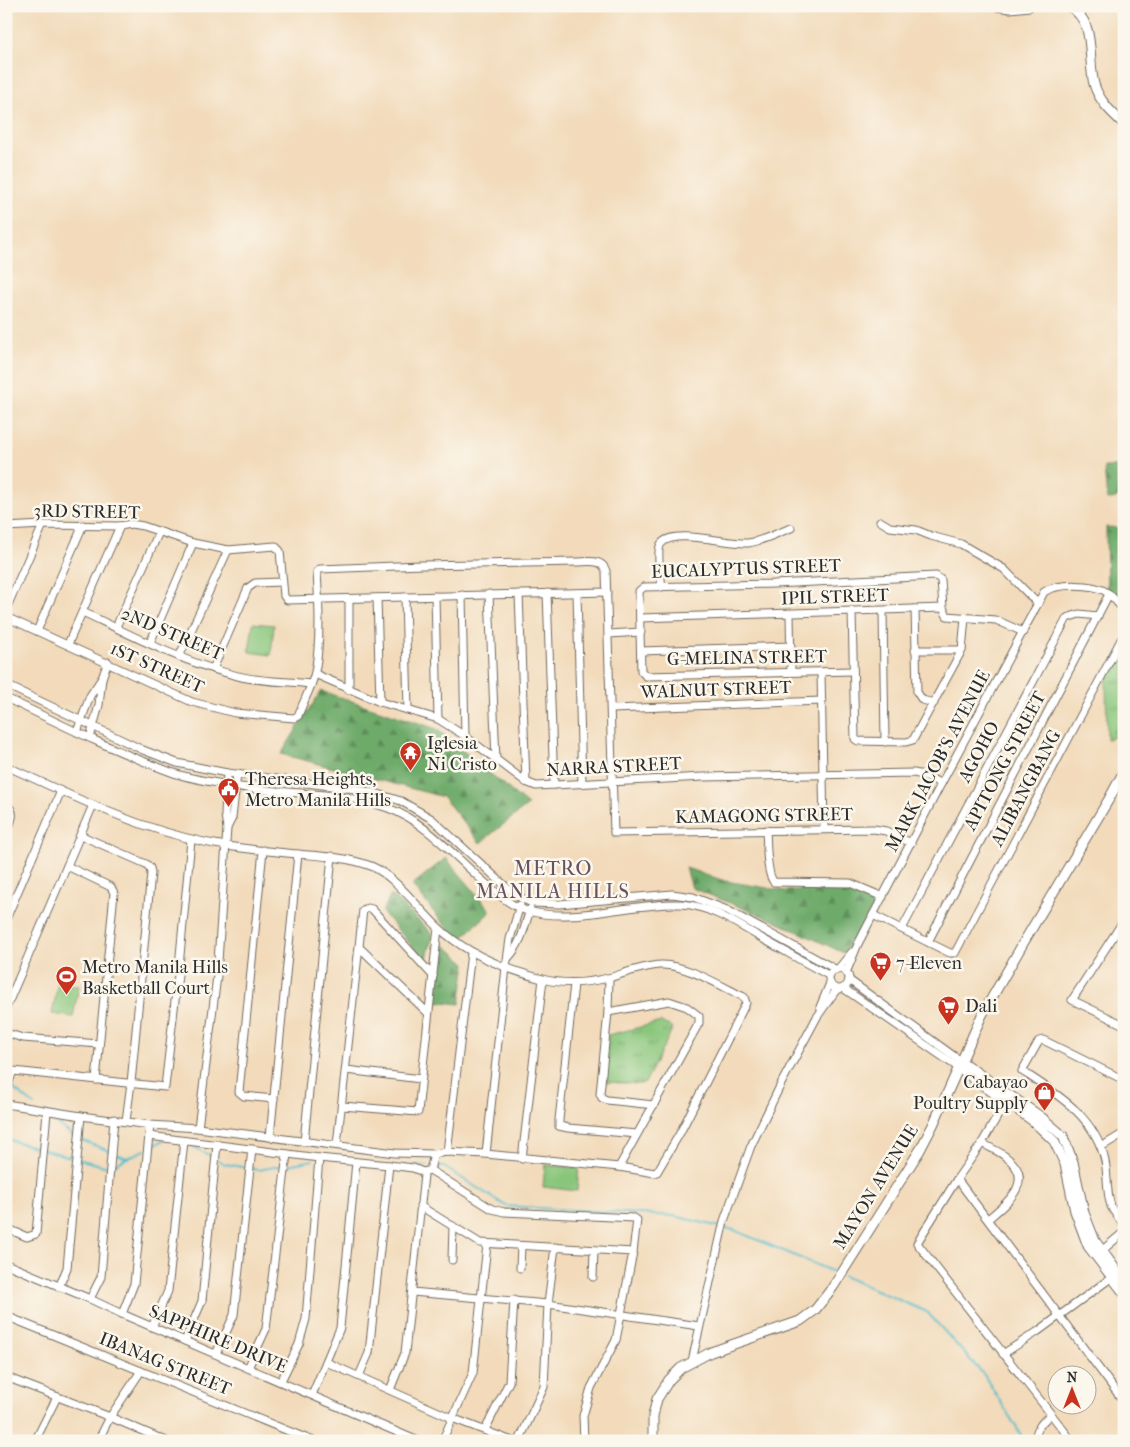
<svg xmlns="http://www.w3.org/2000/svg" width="1130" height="1447" viewBox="0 0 1130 1447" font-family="'IM FELL French Canon',serif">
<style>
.grass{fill:url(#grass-tufts);stroke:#5a7853}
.forest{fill:url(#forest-firs);stroke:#4c6b4b}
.pitch{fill:#89c67b;stroke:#5a7853}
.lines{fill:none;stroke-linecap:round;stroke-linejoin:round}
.stream{stroke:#52becd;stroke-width:2}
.street-casing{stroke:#71685d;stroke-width:9}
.secondary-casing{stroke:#71685d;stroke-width:11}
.street{stroke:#fff;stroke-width:7}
.secondary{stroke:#fff;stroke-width:9}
.labels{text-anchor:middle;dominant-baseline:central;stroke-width:5;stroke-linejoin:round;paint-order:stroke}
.street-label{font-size:18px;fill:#2b2b2b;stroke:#fbf7ec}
.poi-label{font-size:18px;fill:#2b2b2b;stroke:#fbf7ec;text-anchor:start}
.quarter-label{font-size:20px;letter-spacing:1px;fill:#685363;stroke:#fbf7ec}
</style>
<defs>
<pattern id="grass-tufts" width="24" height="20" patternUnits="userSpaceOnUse" patternTransform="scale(1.25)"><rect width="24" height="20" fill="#89c67b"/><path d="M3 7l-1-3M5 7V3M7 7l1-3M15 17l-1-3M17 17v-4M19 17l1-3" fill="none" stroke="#70a165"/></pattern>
<pattern id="forest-firs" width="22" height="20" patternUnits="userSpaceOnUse" patternTransform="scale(1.25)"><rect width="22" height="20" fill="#6eab6b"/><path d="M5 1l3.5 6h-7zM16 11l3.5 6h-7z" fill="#5b8b58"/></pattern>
</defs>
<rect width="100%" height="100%" fill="#fbf7ec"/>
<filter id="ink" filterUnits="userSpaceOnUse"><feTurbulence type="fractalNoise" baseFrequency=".02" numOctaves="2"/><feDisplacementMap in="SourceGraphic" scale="10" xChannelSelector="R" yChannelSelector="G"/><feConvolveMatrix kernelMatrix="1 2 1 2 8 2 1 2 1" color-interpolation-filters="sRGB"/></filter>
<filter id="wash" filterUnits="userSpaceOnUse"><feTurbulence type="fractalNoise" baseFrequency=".0096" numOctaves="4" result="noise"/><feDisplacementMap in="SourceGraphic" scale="20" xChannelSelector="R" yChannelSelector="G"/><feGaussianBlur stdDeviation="1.12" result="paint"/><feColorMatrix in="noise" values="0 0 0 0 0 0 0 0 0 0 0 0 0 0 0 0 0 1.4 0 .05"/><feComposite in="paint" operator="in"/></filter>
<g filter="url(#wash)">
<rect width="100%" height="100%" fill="#f2daba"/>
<g class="grass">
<polygon points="1124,642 1124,735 1107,739 1106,680"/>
<polygon points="661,1022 673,1028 645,1083 640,1084 605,1082 608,1035"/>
</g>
<g class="forest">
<polygon points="1104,467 1124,467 1124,496 1107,500"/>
<polygon points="1106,527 1124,528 1124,605 1107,590"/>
<polygon points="321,691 437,729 528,805 480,843 443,797 281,754"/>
<polygon points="446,858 491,911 458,942 412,885"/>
<polygon points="686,868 725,881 786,891 846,887 877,901 844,953 768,918 692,888"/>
<polygon points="391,895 433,934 426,962 382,912"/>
<polygon points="441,942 466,963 460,1004 434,1001"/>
</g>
<g class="pitch">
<polygon points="253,623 274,625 271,655 249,652"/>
<polygon points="58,982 79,986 73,1017 52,1014"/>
<polygon points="545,1165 579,1168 577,1191 543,1187"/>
</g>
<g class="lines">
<g class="stream">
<polyline points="11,1087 34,1105"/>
<polyline points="50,1118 76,1138 127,1158 145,1150"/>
<polyline points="6,1139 74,1158"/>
<polyline points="187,1143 214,1158"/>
<polyline points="151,1146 163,1141"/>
<polyline points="78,1159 108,1167"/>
<polyline points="218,1160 225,1164 259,1170 284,1165"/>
<polyline points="288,1165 313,1160"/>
<polyline points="413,1165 428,1166"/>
<polyline points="112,1166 127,1158"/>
<polyline points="432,1166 444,1167 506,1206 674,1216 720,1227"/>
<polyline points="725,1228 734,1230 838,1274"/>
<polyline points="843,1276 927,1312 984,1375 1021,1435 1020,1441"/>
</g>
</g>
</g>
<g filter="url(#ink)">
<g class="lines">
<defs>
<g id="street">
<polyline points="880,521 890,527 916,530 931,536 961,544 1004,569 1038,604"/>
<polyline points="6,527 43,525 120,526 131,524 143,526 193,543 228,550 275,546 280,551 284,596 287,600 607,592"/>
<path d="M 662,587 C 661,578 656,551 661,544 C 673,527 730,545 748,543 C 763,541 777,533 791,528"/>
<polyline points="547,593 554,785"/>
<polyline points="577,593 582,784"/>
<polyline points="489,594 496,760"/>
<polyline points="519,594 526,782"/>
<polyline points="462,595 465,736"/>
<polyline points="435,596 438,719"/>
<polyline points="405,597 408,710"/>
<polyline points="377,598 380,702"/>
<polyline points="349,599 349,690"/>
<polyline points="6,609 43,525"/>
<polyline points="915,609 917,692 922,700 934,703"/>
<polyline points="883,611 885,742"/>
<path d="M 83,612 C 133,636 184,663 238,676 C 261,682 287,681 311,684"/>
<polyline points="852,612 855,739 858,741 906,742 913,740 962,650 965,618"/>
<polyline points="790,614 791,672"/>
<path d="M 6,617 L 192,702 L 235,713 L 294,718 L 298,716 C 303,702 312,687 315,672 C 321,641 319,603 317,572 L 320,569 L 422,565 L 577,562 C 587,562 602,558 606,571 L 614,833 L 874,829 L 886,831 L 911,843"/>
<polyline points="640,618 943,608 947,616 996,620 1023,632"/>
<polyline points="116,627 159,532"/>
<polyline points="37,631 83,525"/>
<polyline points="609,634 641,632"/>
<polyline points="150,643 193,543"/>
<polyline points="68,644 120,526"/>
<polyline points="915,650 962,650"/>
<polyline points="641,651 791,646"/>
<polyline points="179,657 228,550"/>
<polyline points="213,669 248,588 255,583 282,582"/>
<polyline points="852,671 646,676 641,671 639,591 644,587 774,584 936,576 941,580 943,608"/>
<polyline points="821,672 824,829"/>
<polyline points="315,674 380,702 438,719 465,736 526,782 536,786 703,777 914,773 927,776 941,784"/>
<polyline points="6,685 143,750 177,763 227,773 355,789 378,794 401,801 432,819 515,895 532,903 559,904 672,894 693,897 727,910 837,970"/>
<path d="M 6,698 C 60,724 114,751 171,772 C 187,778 206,781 223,784 C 277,796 336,789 388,808 C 426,822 454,856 484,882 C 497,893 511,907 528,911 C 576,924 631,902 681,904 C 709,905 739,925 763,939 C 785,951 807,964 830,976"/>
<polyline points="612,709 822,701"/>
<polyline points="77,732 90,696 102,678 108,662"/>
<polyline points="90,738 99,705 102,678"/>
<polyline points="6,766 61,791 6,919"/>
<path d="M 6,805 C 18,812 10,823 6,834"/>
<polyline points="227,828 232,818 237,774"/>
<path d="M 766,830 C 767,842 766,875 774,882 L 850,883 L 883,897"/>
<polyline points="80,835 146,864 150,868 151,873 131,1083 126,1121"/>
<polyline points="263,850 239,1092 244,1096 274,1099"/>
<polyline points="67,866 111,887 114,893 96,1080"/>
<polyline points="873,915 950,953 955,953 1124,634"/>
<polyline points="1124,920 1072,1000 1124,1025"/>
<polyline points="902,929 1067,618 1079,614 1098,616"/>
<polyline points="928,942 1109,594"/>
<polyline points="360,948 428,1013"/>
<path d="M 508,958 C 521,945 525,926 530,909"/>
<polyline points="838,969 852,952"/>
<circle cx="839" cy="979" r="10"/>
<path d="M 846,973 L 858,944 L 941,784 L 1044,592 C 1058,583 1094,583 1108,593 C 1114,598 1119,605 1124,610"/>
<polyline points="609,978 608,1012 600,1094 602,1098 607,1100 654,1105"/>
<polyline points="849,980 962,1062"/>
<polyline points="574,984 559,1120 559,1126 568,1128 637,1134"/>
<polyline points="843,988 959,1068"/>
<polyline points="820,1007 830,983"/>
<polyline points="6,1008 93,805"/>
<polyline points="608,1012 669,1001 687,1007 699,1016 699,1023 619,1167"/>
<polyline points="6,1033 23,1038 99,1044"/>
<polyline points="6,1069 13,1071 165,1087 179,966 191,840"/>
<polyline points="346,1070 421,1079"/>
<path d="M 1124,1080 L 1043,1040 L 1039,1041 L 1022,1071 C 1057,1094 1095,1116 1105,1161 C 1108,1176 1106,1191 1111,1206 C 1114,1213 1120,1219 1124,1225"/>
<polyline points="6,1090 13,1071"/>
<polyline points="1008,1098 982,1143 957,1179 917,1243 1072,1441"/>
<path d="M 6,1104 L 81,1116 L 150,1125 L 198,1128 L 395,1153 L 434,1154 L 447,1152 L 486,1154 L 619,1167 L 655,1173 L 657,1172 L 680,1133 L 746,1003 L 744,997 C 723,987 683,963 660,965 C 644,966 628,972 612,977 C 589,983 565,985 542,979 C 505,969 466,954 438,927 C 419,909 395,876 371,866 C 347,857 322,856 297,854 C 273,852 249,849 226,846 C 167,837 114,815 61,791"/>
<polyline points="342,1106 418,1112 438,928"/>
<polyline points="198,1128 217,976 227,828 225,815 227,773"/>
<polyline points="149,1136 319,1158 389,1165 413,1168 423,1172 430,1170"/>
<polyline points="270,1137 298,854"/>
<polyline points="304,1142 332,856"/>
<path d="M 982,1143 C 990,1148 999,1151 1006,1157 C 1037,1180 1007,1203 988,1219"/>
<polyline points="337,1145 363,910 368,908 372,909 433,976"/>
<polyline points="1101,1147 1124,1133"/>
<polyline points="447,1152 471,953"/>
<polyline points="434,1154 430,1170 492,1209 504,1212 634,1218 637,1220 633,1252 616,1340 591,1388 583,1416 584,1441"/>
<polyline points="486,1154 506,967 510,939 520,905"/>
<polyline points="522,1159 543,979"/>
<polyline points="957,1179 1124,1402"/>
<polyline points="420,1206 480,1243 633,1252"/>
<polyline points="6,1228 27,1237 36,1234 47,1112"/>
<polyline points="1099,1253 1124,1232"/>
<polyline points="452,1260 453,1226"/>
<polyline points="6,1264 90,1299 122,1314 418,1441"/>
<polyline points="520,1268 521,1246"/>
<polyline points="593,1277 594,1250"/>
<polyline points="59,1287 67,1268 81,1116"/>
<polyline points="412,1292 548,1304 699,1326"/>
<polyline points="90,1299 101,1277 114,1119"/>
<polyline points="122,1314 134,1284 150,1125"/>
<polyline points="6,1316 313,1441"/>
<polyline points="152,1327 168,1291 184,1141"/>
<polyline points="185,1341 202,1301 217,1144"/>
<polyline points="216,1354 234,1315 252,1149"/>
<polyline points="1003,1354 1037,1332 1115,1275"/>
<polyline points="692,1361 724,1221 751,1146 782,1082 817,1017 837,989"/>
<polyline points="326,1362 452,1418 512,1441"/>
<polyline points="248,1368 266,1329 287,1154"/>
<polyline points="359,1376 369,1353 389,1165"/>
<polyline points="6,1377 110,1417 166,1441"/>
<polyline points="281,1381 299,1344 306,1319 319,1158"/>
<polyline points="390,1390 405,1353 424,1175 423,1172"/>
<polyline points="312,1395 340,1328 356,1162"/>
<polyline points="485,1430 509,1382 514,1300"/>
<polyline points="35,1441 57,1397"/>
<polyline points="98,1441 110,1417 141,1371"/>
<polyline points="442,1441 473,1373 487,1245"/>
<polyline points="519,1441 544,1387 548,1304 555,1247"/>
<path d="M 1035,1441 C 1036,1428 1042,1422 1051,1414"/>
</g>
<g id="secondary">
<polyline points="997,6 1010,8 1029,6"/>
<path d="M 1069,6 C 1097,22 1087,57 1094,84 C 1099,101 1111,112 1124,124"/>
<polyline points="962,1062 1041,1117 1063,1136 1073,1162 1084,1213 1095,1241 1124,1281"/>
<polyline points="959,1068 1033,1121 1054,1141 1065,1164 1075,1211 1088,1246 1124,1293"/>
<polyline points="653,1441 653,1416 657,1399 669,1380 681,1368 711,1352 800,1321 815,1310 833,1287 920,1150 933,1125 982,1015 1025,940 1109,799 1124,771"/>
</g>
</defs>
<use href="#street" class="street-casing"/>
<use href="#secondary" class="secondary-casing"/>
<use href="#street" class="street"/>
<use href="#secondary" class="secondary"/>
</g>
</g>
<defs>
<symbol id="temple-pin" viewBox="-11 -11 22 30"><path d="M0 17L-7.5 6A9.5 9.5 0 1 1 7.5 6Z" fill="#c8321e" stroke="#fbf7ec"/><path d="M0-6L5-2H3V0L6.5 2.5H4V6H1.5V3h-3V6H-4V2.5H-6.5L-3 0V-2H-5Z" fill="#fff"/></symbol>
<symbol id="civic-pin" viewBox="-11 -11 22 30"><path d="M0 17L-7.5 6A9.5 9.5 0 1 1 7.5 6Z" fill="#c8321e" stroke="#fbf7ec"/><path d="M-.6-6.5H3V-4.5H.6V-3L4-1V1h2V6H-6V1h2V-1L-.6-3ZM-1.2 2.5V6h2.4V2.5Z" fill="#fff"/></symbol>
<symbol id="supermarket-pin" viewBox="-11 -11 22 30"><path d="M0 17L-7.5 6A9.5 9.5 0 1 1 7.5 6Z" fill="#c8321e" stroke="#fbf7ec"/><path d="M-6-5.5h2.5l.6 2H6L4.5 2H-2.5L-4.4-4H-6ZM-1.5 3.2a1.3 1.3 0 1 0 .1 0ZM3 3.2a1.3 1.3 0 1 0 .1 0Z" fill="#fff"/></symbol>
<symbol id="stadium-pin" viewBox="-11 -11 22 30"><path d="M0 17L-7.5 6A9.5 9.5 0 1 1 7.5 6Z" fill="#c8321e" stroke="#fbf7ec"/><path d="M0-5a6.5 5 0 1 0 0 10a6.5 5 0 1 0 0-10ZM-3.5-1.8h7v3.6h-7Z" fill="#fff"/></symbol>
<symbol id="shop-pin" viewBox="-11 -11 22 30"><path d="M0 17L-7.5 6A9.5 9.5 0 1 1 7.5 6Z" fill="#c8321e" stroke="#fbf7ec"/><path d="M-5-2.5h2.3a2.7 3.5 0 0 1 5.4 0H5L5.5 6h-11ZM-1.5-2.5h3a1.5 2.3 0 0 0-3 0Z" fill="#fff"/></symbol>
</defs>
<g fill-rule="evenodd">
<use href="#temple-pin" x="398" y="740" width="25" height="34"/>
<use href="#civic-pin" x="216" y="776" width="25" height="34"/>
<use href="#supermarket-pin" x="868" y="950" width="25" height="34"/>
<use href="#stadium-pin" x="54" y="964" width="25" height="34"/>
<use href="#supermarket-pin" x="936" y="994" width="25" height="34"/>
<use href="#shop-pin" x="1032" y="1080" width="25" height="34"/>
</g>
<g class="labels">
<g class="street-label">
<text transform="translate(87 512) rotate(1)">3RD STREET</text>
<text transform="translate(746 569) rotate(-2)">EUCALYPTUS STREET</text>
<text transform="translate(835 597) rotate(-2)">IPIL STREET</text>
<text transform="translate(172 634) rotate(23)">2ND STREET</text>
<text transform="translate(747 658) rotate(-1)">G-MELINA STREET</text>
<text transform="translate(157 668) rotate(24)">1ST STREET</text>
<text transform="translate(716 690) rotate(-2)">WALNUT STREET</text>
<text transform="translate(979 752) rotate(-62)">AGOHO</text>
<text transform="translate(938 761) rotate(-62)">MARK JACOB'S AVENUE</text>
<text transform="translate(1005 761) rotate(-62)">APITONG STREET</text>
<text transform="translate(614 767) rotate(-3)">NARRA STREET</text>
<text transform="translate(1026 788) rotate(-62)">ALIBANGBANG</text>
<text transform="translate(764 816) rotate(-1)">KAMAGONG STREET</text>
<text transform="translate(876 1187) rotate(-58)">MAYON AVENUE</text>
<text transform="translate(218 1339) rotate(23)">SAPPHIRE DRIVE</text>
<text transform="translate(165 1364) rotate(22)">IBANAG STREET</text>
</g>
<g class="poi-label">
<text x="427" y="743">Iglesia<tspan x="427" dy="21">Ni Cristo</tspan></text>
<text x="245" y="779">Theresa Heights,<tspan x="245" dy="21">Metro Manila Hills</tspan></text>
<text x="896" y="963">7-Eleven</text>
<text x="82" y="967">Metro Manila Hills<tspan x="82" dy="21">Basketball Court</tspan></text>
<text x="965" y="1006">Dali</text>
<text x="1028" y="1082" text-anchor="end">Cabayao<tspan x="1028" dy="21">Poultry Supply</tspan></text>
</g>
<g class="quarter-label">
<text x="553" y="868">METRO<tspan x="553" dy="23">MANILA HILLS</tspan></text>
</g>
</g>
<rect width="1130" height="1447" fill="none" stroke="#fbf7ec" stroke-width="25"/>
<g transform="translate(1072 1390)"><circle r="24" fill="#fbf7ec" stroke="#a8a59f"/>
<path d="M0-4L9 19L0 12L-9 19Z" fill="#c8321e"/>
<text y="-8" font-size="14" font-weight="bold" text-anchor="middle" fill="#2b2b2b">N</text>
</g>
</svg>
